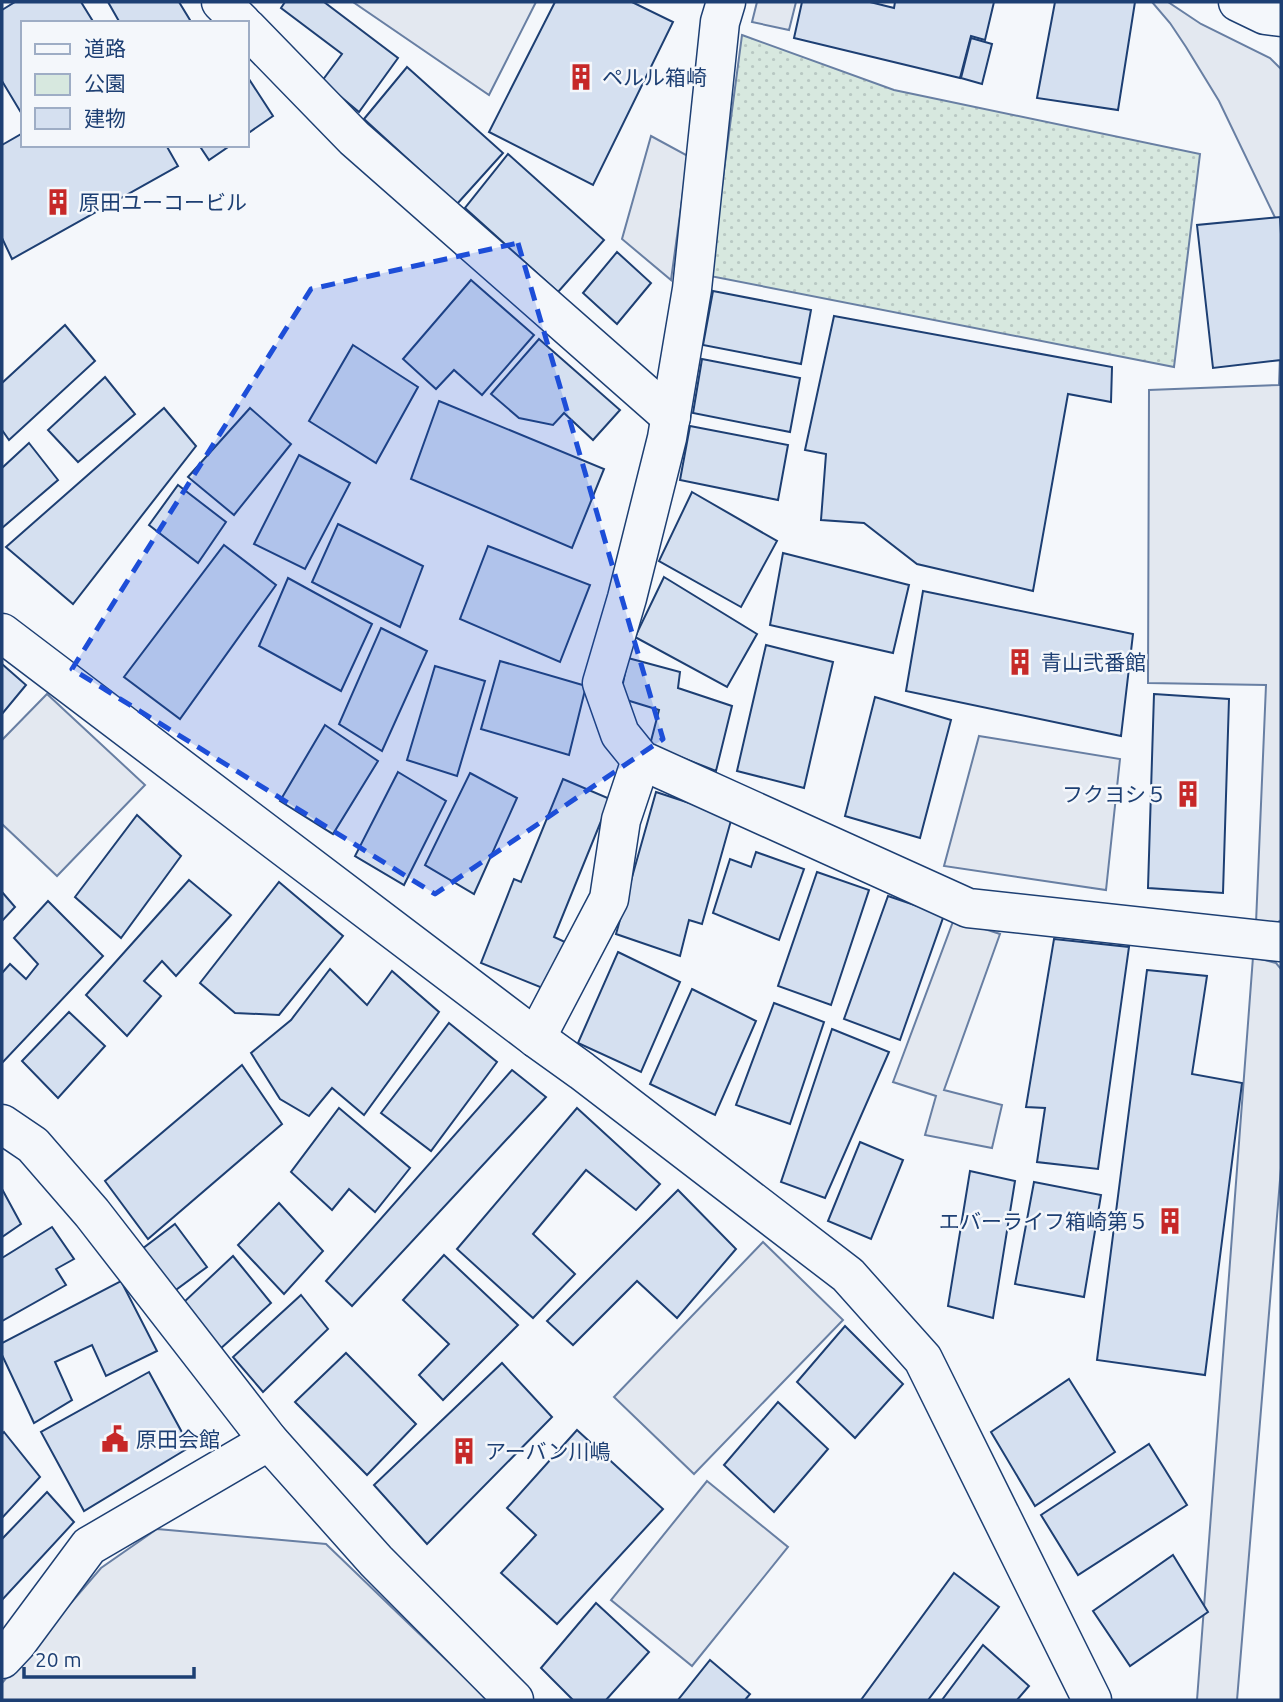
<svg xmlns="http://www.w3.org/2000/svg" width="1283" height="1702" viewBox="0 0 1283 1702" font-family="Ubuntu,'Noto Sans JP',sans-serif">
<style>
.green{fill:url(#green-dots);stroke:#687fa3;stroke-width:2}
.parking{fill:#e3e8f0;stroke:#687fa3;stroke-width:2}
.building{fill:#d5e0f0;stroke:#1d3f73;stroke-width:2}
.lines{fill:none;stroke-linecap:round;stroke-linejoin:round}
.minor-casing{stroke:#1d3f73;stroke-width:41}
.primary-casing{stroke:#1d3f73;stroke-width:41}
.minor{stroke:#f4f7fb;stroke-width:38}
.primary{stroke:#f4f7fb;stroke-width:38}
.marked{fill:#1d4ed8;fill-opacity:0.2;stroke:#1d4ed8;stroke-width:5;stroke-dasharray:14 9;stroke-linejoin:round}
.labels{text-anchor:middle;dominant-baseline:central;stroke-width:5;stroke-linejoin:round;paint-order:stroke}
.poi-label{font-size:21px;fill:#1d3f73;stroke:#f4f7fb;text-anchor:start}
</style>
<defs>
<pattern id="green-dots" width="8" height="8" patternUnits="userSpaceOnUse" patternTransform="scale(1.75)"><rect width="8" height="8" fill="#d7e8df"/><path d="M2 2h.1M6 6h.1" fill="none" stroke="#b8c8c3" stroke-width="1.8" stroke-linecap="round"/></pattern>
</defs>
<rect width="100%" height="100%" fill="#f4f7fb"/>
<polygon class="green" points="742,35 894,90 1200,154 1174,367 710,276"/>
<g class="parking">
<polygon points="353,2 536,2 489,95"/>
<polygon points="757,2 796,2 789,30 752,22"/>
<polygon points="1152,2 1168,2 1201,24 1270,58 1281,69 1281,230 1219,101 1186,47 1170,23"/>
<polygon points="651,136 688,156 671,280 622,239"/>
<polygon points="1281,329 1281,920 1276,923 1256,923 1266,685 1148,683 1149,390 1279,385"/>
<polygon points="47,694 145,785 57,876 2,824 2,740"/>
<polygon points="979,736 1120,759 1106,890 944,866"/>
<polygon points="954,919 1000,934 944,1090 1002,1105 992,1148 925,1135 936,1096 893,1082"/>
<polygon points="1253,957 1276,963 1281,969 1281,1168 1237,1700 1197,1700"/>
<polygon points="763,1242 843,1320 694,1474 614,1397"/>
<polygon points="707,1481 788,1547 692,1666 611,1600"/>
<polygon points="157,1529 326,1544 488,1700 2,1700 2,1683 101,1568"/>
</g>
<g class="building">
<polygon points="15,2 81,2 94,23 23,23 23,116 2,81 2,10"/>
<polygon points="108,2 179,2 190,20 186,23 120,23"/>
<polygon points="285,2 324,2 398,58 359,112 322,81 342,54 281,8"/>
<polygon points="555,2 632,2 673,22 593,185 489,132"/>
<polygon points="802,2 870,2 894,8 895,2 994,2 985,40 971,36 960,78 794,38"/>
<polygon points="1055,2 1135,2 1118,110 1037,98"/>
<polygon points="971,38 992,44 982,84 961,78"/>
<polygon points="407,67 503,153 457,204 364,119"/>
<polygon points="247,76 273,116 247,134"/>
<polygon points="23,133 23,145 166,145 178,166 12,259 2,238 2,145"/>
<polygon points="199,145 231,145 209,160"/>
<polygon points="508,154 604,240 558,292 465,208"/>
<polygon points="1280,217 1281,234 1281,360 1213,368 1197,225"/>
<polygon points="617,252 651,283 617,324 583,293"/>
<polygon points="471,280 534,335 482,395 454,370 436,389 403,359"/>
<polygon points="713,291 811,310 801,364 703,345"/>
<polygon points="834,316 1112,367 1111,402 1068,394 1033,591 917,564 864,523 821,520 826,454 805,450"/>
<polygon points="65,325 95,361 9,440 2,430 2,383"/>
<polygon points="539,339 620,410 593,440 564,413 553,425 519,418 491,394"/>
<polygon points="353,345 418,387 376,463 309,421"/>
<polygon points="702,359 800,378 790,432 693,413"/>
<polygon points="105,377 135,414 78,462 48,430"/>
<polygon points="439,401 604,469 572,548 411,479"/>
<polygon points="164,408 196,446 73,604 6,547"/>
<polygon points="250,408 291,444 234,515 188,477"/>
<polygon points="690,426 788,445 778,500 680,480"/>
<polygon points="29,443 58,480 2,528 2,468"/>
<polygon points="299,455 350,483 305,569 254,544"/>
<polygon points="178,485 226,522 198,563 149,525"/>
<polygon points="692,492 777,541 741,607 659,561"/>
<polygon points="338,524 423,566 400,627 312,582"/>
<polygon points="224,545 276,585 180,719 124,677"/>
<polygon points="488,546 590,585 560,662 460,619"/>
<polygon points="783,553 909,585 893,653 770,625"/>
<polygon points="664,577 757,634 727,687 635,637"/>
<polygon points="288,578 372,624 341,691 259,646"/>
<polygon points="923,591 1133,634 1121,736 906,691"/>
<polygon points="381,628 427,651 382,751 339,724"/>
<polygon points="766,645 833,662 804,788 737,771"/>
<polygon points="628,658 680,672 678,688 732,706 716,771 650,745 659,710 620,698"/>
<polygon points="500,661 586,686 569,755 481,729"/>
<polygon points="2,664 26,685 2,714"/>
<polygon points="435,666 485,681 457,776 407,760"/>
<polygon points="1154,694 1229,699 1223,893 1148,888"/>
<polygon points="875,697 951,720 920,838 845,816"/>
<polygon points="325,725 378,761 333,834 280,801"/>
<polygon points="398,772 446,801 404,885 355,856"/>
<polygon points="470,773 517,798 474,894 425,865"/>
<polygon points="563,779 610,799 554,937 565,942 545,989 481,963 514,879 521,882"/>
<polygon points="656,792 732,817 702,924 689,920 680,956 616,934"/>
<polygon points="137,815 181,856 121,938 75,897"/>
<polygon points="756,852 804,869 779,940 713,913 730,859 751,867"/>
<polygon points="817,872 869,890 831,1005 778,986"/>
<polygon points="189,880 231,915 176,976 162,961 144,981 161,996 127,1036 86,995"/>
<polygon points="279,882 343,936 279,1015 235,1013 200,983"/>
<polygon points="2,892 15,907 2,921"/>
<polygon points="888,896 944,915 900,1040 844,1019"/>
<polygon points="48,901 103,956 2,1063 2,973 10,964 26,979 38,964 14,938"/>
<polygon points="1054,939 1129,947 1098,1169 1037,1162 1045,1108 1026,1107"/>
<polygon points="618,952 680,982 641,1072 578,1043"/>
<polygon points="330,969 367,1005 392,971 439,1012 364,1115 332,1088 309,1116 280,1099 251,1053 291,1020"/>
<polygon points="1147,970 1207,976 1192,1074 1242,1083 1205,1375 1097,1360"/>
<polygon points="692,989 756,1021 715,1115 650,1084"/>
<polygon points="774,1003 824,1022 790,1124 736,1105"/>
<polygon points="69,1012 105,1046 58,1098 22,1061"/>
<polygon points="449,1023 497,1062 431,1151 381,1113"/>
<polygon points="832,1029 889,1052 825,1198 781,1182"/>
<polygon points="242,1065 282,1124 148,1239 105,1181"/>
<polygon points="512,1070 546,1097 352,1306 326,1281"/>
<polygon points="339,1108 410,1168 375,1212 349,1189 332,1210 291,1172"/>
<polygon points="577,1108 660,1184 636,1210 586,1170 533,1234 575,1274 533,1318 457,1249"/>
<polygon points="860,1142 903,1160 871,1239 828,1221"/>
<polygon points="970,1171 1015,1181 993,1318 948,1306"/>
<polygon points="1034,1182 1101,1195 1084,1297 1015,1284"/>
<polygon points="2,1189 21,1224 2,1237"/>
<polygon points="678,1190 736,1249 677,1318 637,1281 573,1345 547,1321"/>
<polygon points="279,1203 323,1251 284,1294 238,1245"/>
<polygon points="175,1224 207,1267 173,1292 142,1249"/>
<polygon points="52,1227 74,1259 56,1269 66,1285 2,1321 2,1258"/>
<polygon points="444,1255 518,1325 443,1400 419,1375 449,1344 403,1300"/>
<polygon points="233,1256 271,1303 219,1350 184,1302"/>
<polygon points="121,1281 157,1351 106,1376 92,1345 55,1362 72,1400 34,1423 2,1355 2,1343"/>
<polygon points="301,1295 328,1329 263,1392 233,1357"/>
<polygon points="845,1326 903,1384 855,1438 797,1382"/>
<polygon points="346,1353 416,1424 367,1475 295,1402"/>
<polygon points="502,1363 552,1417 427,1544 374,1485"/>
<polygon points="149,1372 190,1447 84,1511 41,1432"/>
<polygon points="1069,1379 1115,1452 1035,1506 991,1432"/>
<polygon points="778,1402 828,1449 774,1512 724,1465"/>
<polygon points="577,1430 663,1509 557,1624 501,1573 536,1535 507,1508"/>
<polygon points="4,1432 40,1477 2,1518 2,1434"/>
<polygon points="1149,1444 1187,1505 1078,1575 1041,1515"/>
<polygon points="47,1492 74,1522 2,1600 2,1539"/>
<polygon points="1173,1555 1208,1612 1130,1666 1093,1611"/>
<polygon points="954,1573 999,1607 928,1700 861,1700"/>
<polygon points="596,1603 649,1652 606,1700 573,1700 541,1668"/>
<polygon points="983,1645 1029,1686 1017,1700 942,1700"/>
<polygon points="710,1660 750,1694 745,1700 678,1700"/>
</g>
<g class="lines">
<defs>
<g id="minor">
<polyline points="221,2 242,23"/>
<polyline points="726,2 720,22 692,289 667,438 627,598 602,683 620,734 641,760 968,908 1281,942"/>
<polyline points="247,28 354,138 671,417"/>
<polyline points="2,633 536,1038 582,1071 848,1275 923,1359 1092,1700"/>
<polyline points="536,1038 609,899 621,820 641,760"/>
<polyline points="2,1124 33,1145 92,1213 269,1441 376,1561 514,1700"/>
<polyline points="2,1659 17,1643 89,1546 269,1441"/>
</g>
<polyline id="primary" points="1238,2 1265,15 1281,17"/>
</defs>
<use href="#minor" class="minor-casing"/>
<use href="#primary" class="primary-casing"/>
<use href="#minor" class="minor"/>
<use href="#primary" class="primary"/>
</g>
<path class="marked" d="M 518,243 L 663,739 L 435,894 L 72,669 L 311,289 Z"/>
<defs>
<symbol id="building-bare" viewBox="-9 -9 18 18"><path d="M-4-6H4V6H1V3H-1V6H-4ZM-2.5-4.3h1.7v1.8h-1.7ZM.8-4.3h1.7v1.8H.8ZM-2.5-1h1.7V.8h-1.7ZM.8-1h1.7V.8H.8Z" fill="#c62828" stroke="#f4f7fb" stroke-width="2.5" paint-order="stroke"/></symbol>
<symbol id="civic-bare" viewBox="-9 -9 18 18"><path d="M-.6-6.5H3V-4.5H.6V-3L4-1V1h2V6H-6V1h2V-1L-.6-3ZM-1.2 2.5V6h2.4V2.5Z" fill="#c62828" stroke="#f4f7fb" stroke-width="2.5" paint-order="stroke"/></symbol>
</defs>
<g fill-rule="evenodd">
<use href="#building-bare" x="562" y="58" width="38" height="38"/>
<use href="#building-bare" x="39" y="183" width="38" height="38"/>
<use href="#building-bare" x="1001" y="643" width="38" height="38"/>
<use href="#building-bare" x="1169" y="775" width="38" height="38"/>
<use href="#building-bare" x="1151" y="1202" width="38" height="38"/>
<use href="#civic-bare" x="96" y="1420" width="38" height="38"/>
<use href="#building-bare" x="445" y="1432" width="38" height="38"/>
</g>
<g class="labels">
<g class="poi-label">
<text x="602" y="77">ペルル箱崎</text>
<text x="79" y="202">原田ユーコービル</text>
<text x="1041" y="662">青山弐番館</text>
<text x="1167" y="794" text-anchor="end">フクヨシ５</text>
<text x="1149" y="1221" text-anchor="end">エバーライフ箱崎第５</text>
<text x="136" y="1439">原田会館</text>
<text x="485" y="1451">アーバン川嶋</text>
</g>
</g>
<rect width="1283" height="1702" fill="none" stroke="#1d3f73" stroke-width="7"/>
<rect x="21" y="21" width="228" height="126" fill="#f4f7fb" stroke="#9eadc5" stroke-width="2"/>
<rect x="35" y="44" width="35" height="10" fill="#f4f7fb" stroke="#9eadc5" stroke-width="2"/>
<text x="84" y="56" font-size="21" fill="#1d3f73">道路</text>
<rect x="35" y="74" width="35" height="21" fill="#d7e8df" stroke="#9eadc5" stroke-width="2"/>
<text x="84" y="91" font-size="21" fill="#1d3f73">公園</text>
<rect x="35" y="108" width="35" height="21" fill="#d5e0f0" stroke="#9eadc5" stroke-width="2"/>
<text x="84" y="126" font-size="21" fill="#1d3f73">建物</text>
<path d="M24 1667v10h170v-10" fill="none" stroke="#1d3f73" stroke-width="3.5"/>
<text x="35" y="1667" font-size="21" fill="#1d3f73" stroke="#f4f7fb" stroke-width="5" paint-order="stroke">20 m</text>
</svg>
